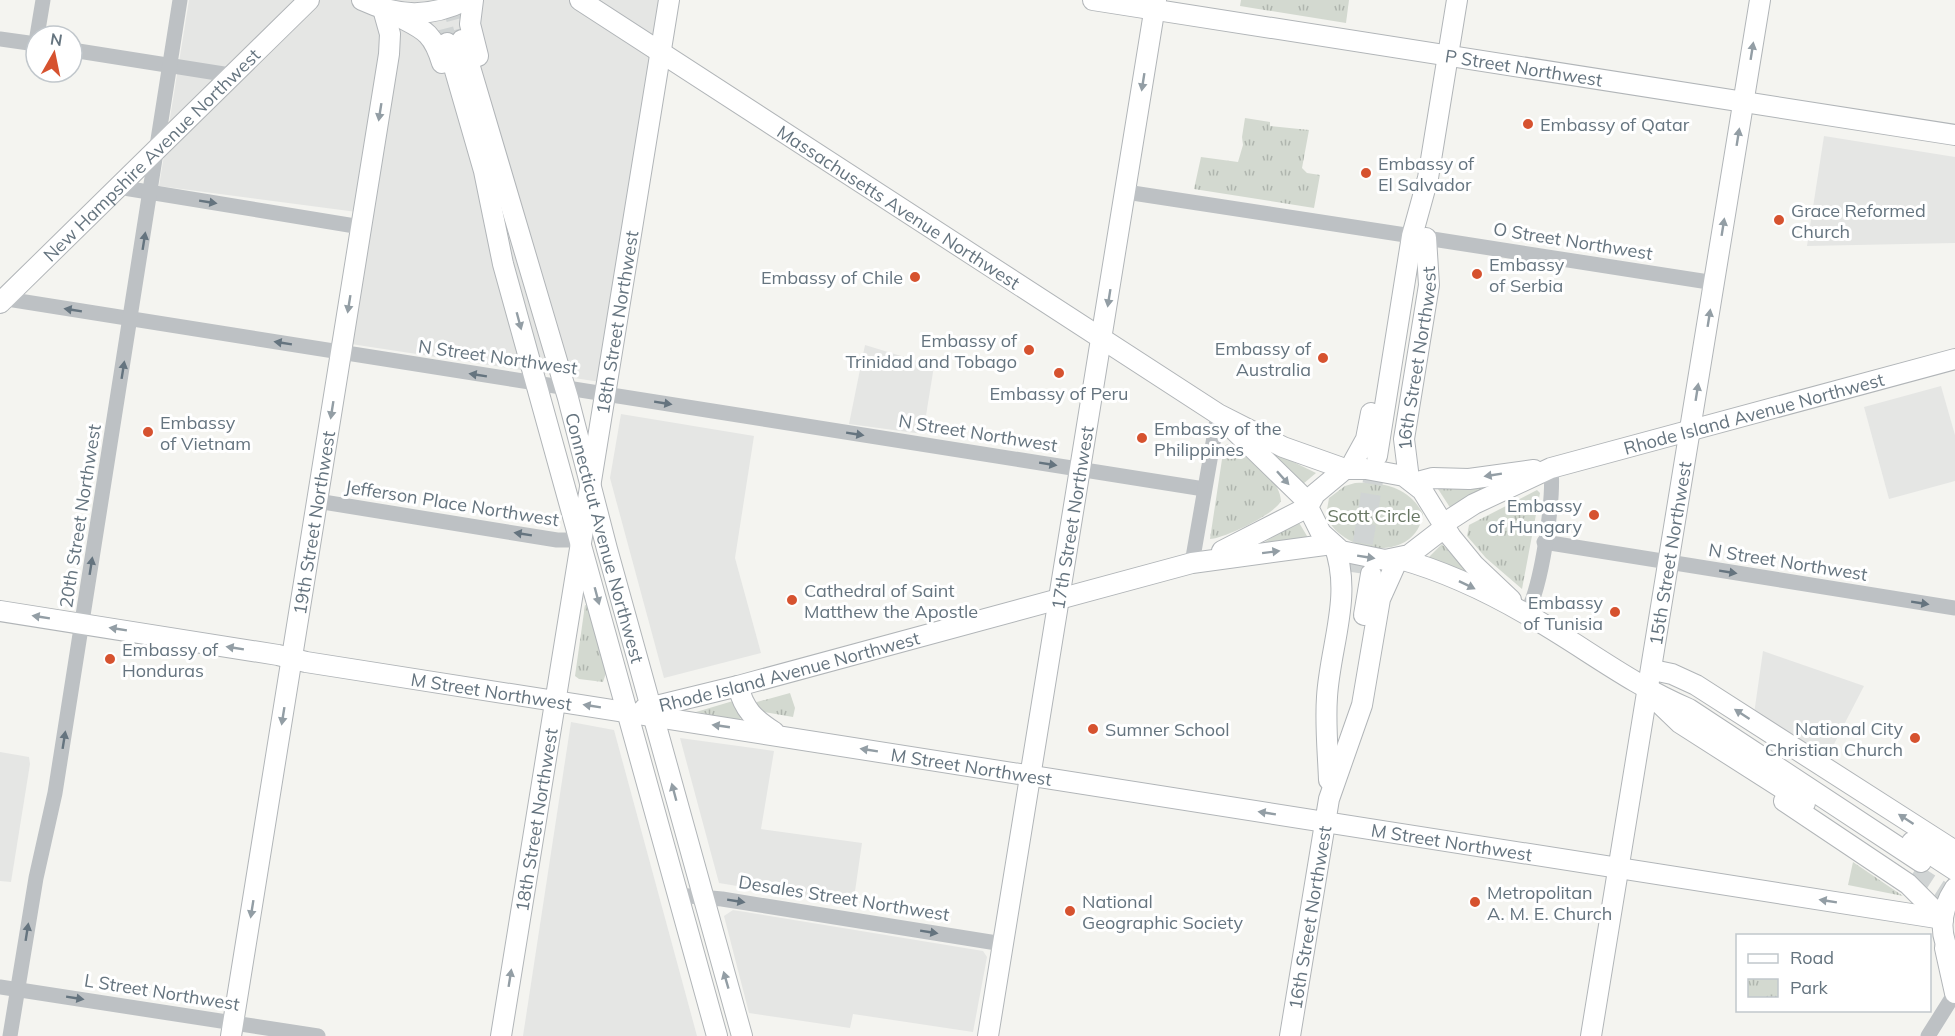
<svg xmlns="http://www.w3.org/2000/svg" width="1955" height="1036" viewBox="0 0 1955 1036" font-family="Mulish,sans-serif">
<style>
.built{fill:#e5e6e4}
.park{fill:url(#park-tufts)}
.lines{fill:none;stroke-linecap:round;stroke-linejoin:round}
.major-tunnel{stroke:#d0d4d4;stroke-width:20;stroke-dasharray:20 10;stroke-linecap:butt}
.major-casing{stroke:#b1b5b8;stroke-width:22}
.minor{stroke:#bdc1c4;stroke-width:15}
.major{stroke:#fff;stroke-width:20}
.oneway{fill:#939ea5}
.oneway2{fill:#65747f}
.poi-dot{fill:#d6522f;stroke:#fff;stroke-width:2}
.labels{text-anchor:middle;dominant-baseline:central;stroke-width:6;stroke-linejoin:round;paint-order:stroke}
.street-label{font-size:18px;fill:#65747f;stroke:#fff}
.poi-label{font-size:18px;fill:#65747f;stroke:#fff;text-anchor:start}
.park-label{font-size:18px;fill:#687763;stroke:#fff}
</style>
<defs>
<pattern id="park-tufts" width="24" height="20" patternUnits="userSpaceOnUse" patternTransform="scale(1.5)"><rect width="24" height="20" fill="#d3d9d0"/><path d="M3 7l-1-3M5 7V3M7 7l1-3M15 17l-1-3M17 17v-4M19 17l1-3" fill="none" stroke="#afb5ae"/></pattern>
</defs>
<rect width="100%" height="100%" fill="#f4f4f0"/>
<g class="built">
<polygon points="189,0 669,0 607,383 351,344 372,214 159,186"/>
<polygon points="1824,136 1955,157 1955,243 1807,246"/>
<polygon points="865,345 934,366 923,434 849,424"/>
<polygon points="1941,386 1955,435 1955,481 1889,499 1864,407"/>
<polygon points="621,414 754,436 735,558 761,653 664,678 610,478"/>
<polygon points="1763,651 1864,686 1833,746 1823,760 1754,714"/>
<polygon points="571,722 614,730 697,1036 523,1036"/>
<polygon points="680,738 774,751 761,829 862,843 853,905 719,883"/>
<polygon points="0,752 29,757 30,764 11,882 0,881"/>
<polygon points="733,910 983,951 987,957 973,1032 853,1014 850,1028 749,1013 724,916"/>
</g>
<g class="park">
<polygon points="1241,0 1349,0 1346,23 1240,6"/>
<polygon points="1245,118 1270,122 1270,126 1309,130 1302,168 1307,173 1320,175 1314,208 1194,189 1201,157 1238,162 1243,145 1242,137"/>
<path d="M 1228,444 C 1245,457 1280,477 1281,501 C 1275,514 1225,538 1210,539 L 1224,446 Z"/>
<polygon points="1269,450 1316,473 1303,484"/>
<path d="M 1355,483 C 1383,481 1410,488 1423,514 C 1415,564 1342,554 1326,516 L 1329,498 L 1345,486 Z"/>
<polygon points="1490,484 1490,486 1451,509 1438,489"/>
<polygon points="1537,490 1540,493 1522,589 1486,558 1467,536 1469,525"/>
<polygon points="1298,521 1310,541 1260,545"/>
<polygon points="1442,544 1476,581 1428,558"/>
<polygon points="585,605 588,606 606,673 603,682 579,679 575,676"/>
<polygon points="790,693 795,708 793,717 764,712 757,708 757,702"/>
<polygon points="733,701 743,717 738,720 696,712"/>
<polygon points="1853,862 1903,896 1848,885"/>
</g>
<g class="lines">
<g class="major-tunnel">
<polyline points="436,0 447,43"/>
<polyline points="451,0 462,40"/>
<polyline points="1358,573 1377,456"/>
<polyline points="1913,873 1955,900"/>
</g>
<defs>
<g id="major">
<path d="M 362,0 C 398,17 430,18 466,0"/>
<polyline points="473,0 470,24 478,56"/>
<path id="s1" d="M 580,0 L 1218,414 L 1283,447 L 1345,469"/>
<path id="s2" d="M 1093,0 L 1955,135"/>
<path d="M 392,13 C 421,29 432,29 442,63"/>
<path id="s3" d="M 462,40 L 568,398 L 607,549 L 742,1036"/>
<polyline points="447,43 484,171 503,264 717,1036"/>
<path id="s4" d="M 0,303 L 309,0"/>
<polyline points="1233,429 1309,503"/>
<polyline points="1377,456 1412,236 1428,178 1457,0"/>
<polyline points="1350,468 1366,439 1371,413"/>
<path id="s5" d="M 1409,479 L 1404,439 L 1429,285 L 1426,238"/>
<polyline points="1414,483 1433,478 1469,479 1534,470"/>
<path id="s6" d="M 1443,524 L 1474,504 L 1551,468 L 1955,359"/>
<polyline points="1444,528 1409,555 1385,560 1341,551 1321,533 1308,507 1315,494 1345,469 1366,469 1404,476 1422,490 1451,537 1474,565 1511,600"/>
<polyline points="1222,551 1308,507"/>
<path d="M 1400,559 C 1443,571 1488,592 1526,614 C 1583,646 1628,683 1689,709 L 1921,862"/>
<path id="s7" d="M 0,611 L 278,655 L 306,662 L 1943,919"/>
<polyline points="1364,615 1371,574"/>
<polyline points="1653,670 1672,674 1696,685 1955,851"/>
<path d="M 738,686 C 744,710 754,719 774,732"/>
<polyline points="1655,699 1680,723 1805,803"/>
<path id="s8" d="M 644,709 L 738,686 L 1192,563 L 1332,544"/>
<path d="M 1329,780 C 1328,753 1325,724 1327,697 C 1330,646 1353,595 1334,545"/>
<polyline points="1784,801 1908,884 1943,919"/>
<polyline points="1912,842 1955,870"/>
<path d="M 1955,888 C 1939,912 1938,938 1955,962"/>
<polyline points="1945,948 1955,993"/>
<path id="s9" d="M 231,1036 L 389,54 L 390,34 L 383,9"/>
<path id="s10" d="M 501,1036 L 669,0"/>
<path id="s11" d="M 988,1036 L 1156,0"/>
<path id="s12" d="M 1290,1036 L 1329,799 L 1362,705 L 1380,599 L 1398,559"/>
<path id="s13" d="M 1591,1036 L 1760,0"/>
</g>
</defs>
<use href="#major" class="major-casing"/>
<g class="minor">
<polyline points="37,36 43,0"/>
<polyline points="0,39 36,44"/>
<polyline points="72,50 230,75"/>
<polyline points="118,187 361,227"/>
<polyline points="1126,192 1412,236"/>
<polyline points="1426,238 1715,283"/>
<polyline points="0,298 1204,489"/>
<polyline points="317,501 557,540 581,540"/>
<polyline points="1544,542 1955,608"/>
<polyline points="1192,563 1218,414"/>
<path d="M 1526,614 C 1542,587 1554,499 1551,468"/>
<polyline points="678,895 722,899 1003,944"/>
<polyline points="0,987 318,1036"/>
<polyline points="10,1036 36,878 55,793 180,0"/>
<polyline points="1928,1036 1955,993"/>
</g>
<use href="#major" class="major"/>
</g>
<defs><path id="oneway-solid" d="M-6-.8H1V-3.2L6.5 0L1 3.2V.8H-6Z" transform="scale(1.5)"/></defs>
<g class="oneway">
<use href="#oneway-solid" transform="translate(1752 51) rotate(-81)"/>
<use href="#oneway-solid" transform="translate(1143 82) rotate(99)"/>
<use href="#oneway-solid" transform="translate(380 112) rotate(99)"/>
<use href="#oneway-solid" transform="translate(1738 137) rotate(-81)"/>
<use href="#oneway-solid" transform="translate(1723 227) rotate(-81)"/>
<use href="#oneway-solid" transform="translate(1109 298) rotate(99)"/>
<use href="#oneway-solid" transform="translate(349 304) rotate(99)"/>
<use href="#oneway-solid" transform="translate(1709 318) rotate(-81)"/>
<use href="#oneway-solid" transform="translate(519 321) rotate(75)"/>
<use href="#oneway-solid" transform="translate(1697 392) rotate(-81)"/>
<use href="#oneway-solid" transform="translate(332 410) rotate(99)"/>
<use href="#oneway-solid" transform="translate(1493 475) rotate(171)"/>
<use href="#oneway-solid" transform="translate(1283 478) rotate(48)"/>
<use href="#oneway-solid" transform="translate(1271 552) rotate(-7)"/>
<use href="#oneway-solid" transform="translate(1366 557) rotate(9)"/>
<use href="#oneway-solid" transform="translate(1467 585) rotate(26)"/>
<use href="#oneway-solid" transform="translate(597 596) rotate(75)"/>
<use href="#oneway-solid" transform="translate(41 617) rotate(-171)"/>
<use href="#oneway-solid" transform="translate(118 629) rotate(-171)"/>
<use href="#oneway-solid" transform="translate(235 648) rotate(-171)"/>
<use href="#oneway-solid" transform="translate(592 706) rotate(-171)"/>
<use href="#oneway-solid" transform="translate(1742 714) rotate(-147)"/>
<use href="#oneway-solid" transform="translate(283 716) rotate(99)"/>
<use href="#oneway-solid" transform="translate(721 726) rotate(-172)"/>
<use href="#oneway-solid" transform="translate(869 750) rotate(-171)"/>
<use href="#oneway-solid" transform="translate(674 792) rotate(-105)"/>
<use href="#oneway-solid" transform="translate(1267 813) rotate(-171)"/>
<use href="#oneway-solid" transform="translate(1906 819) rotate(-147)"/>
<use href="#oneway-solid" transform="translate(1828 901) rotate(-171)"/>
<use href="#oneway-solid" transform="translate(252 909) rotate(99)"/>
<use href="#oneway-solid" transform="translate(510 978) rotate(-81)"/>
<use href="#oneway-solid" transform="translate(726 980) rotate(-106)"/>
</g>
<g class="oneway2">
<use href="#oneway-solid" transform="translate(208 202) rotate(9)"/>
<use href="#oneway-solid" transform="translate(144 241) rotate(-81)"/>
<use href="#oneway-solid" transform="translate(73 310) rotate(-171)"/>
<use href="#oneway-solid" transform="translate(283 343) rotate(-171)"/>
<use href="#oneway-solid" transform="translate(123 370) rotate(-81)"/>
<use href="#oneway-solid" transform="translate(478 375) rotate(-171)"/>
<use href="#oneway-solid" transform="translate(663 403) rotate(9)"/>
<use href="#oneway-solid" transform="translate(855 434) rotate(9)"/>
<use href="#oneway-solid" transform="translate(1048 464) rotate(9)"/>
<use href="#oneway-solid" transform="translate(523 534) rotate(-171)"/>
<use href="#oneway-solid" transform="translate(91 566) rotate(-81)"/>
<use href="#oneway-solid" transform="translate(1728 572) rotate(9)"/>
<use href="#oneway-solid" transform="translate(1920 603) rotate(9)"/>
<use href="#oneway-solid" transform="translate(64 740) rotate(-81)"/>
<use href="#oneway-solid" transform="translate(736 901) rotate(9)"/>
<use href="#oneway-solid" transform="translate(27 932) rotate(-81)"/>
<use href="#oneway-solid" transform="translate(929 932) rotate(9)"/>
<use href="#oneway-solid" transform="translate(75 998) rotate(9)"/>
</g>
<g class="poi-dot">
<circle cx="1528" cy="124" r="6"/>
<circle cx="1366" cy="173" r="6"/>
<circle cx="1779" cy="220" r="6"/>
<circle cx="1477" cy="274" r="6"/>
<circle cx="915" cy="277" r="6"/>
<circle cx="1029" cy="350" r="6"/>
<circle cx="1323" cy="358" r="6"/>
<circle cx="1059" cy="373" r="6"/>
<circle cx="148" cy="432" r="6"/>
<circle cx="1142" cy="438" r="6"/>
<circle cx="1594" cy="515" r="6"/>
<circle cx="792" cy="600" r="6"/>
<circle cx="1615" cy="612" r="6"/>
<circle cx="110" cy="659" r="6"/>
<circle cx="1093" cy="729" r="6"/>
<circle cx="1915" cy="738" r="6"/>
<circle cx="1475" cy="902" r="6"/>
<circle cx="1070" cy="911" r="6"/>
</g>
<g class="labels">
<g class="street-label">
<text stroke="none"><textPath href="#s2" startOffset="436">P Street Northwest</textPath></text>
<text stroke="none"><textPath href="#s4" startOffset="212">New Hampshire Avenue Northwest</textPath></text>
<text stroke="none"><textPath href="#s1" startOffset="380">Massachusetts Avenue Northwest</textPath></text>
<text transform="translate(1573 241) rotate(9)">O Street Northwest</text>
<text stroke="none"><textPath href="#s10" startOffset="723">18th Street Northwest</textPath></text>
<text transform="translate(498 357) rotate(8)">N Street Northwest</text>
<text stroke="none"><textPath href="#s5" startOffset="122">16th Street Northwest</textPath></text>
<text stroke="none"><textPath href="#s6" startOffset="332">Rhode Island Avenue Northwest</textPath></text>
<text transform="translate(978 433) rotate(9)">N Street Northwest</text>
<text transform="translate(452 503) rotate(9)">Jefferson Place Northwest</text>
<text transform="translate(80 516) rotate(-81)">20th Street Northwest</text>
<text stroke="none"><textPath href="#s11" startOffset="525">17th Street Northwest</textPath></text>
<text stroke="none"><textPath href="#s9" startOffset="520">19th Street Northwest</textPath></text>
<text stroke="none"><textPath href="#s3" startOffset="518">Connecticut Avenue Northwest</textPath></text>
<text stroke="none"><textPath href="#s13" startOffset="489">15th Street Northwest</textPath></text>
<text transform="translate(1788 562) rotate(9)">N Street Northwest</text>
<text stroke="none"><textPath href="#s8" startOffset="150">Rhode Island Avenue Northwest</textPath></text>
<text stroke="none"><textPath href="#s7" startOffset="498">M Street Northwest</textPath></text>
<text stroke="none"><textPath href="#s7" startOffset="984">M Street Northwest</textPath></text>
<text stroke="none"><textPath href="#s10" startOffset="219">18th Street Northwest</textPath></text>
<text stroke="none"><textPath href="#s7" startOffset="1470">M Street Northwest</textPath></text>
<text transform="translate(844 898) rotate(9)">Desales Street Northwest</text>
<text stroke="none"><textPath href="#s12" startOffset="120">16th Street Northwest</textPath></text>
<text transform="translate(162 992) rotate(9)">L Street Northwest</text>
</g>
<g class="poi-label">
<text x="1540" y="124">Embassy of Qatar</text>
<text x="1378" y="163">Embassy of<tspan x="1378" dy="21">El Salvador</tspan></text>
<text x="1791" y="210">Grace Reformed<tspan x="1791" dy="21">Church</tspan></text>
<text x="1489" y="264">Embassy<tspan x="1489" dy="21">of Serbia</tspan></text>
<text x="903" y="277" text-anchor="end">Embassy of Chile</text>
<text x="1017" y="340" text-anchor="end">Embassy of<tspan x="1017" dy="21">Trinidad and Tobago</tspan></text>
<text x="1311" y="348" text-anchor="end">Embassy of<tspan x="1311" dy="21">Australia</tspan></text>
<text x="1059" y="393" text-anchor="middle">Embassy of Peru</text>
<text x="160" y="422">Embassy<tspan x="160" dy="21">of Vietnam</tspan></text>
<text x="1154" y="428">Embassy of the<tspan x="1154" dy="21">Philippines</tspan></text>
<text x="1582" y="505" text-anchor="end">Embassy<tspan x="1582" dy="21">of Hungary</tspan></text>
<text x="804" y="590">Cathedral of Saint<tspan x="804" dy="21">Matthew the Apostle</tspan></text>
<text x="1603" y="602" text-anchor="end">Embassy<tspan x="1603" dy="21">of Tunisia</tspan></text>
<text x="122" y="649">Embassy of<tspan x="122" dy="21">Honduras</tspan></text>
<text x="1903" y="728" text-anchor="end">National City<tspan x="1903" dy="21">Christian Church</tspan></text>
<text x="1105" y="729">Sumner School</text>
<text x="1487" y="892">Metropolitan<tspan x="1487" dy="21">A. M. E. Church</tspan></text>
<text x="1082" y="901">National<tspan x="1082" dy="21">Geographic Society</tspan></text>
</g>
<g class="park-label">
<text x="1374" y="515">Scott Circle</text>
</g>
</g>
<rect x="1736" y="934" width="195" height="78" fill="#ffffff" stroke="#c1c7cc" stroke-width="1.5"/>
<rect x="1748" y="954" width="30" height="9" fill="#ffffff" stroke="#c1c7cc" stroke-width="1.5"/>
<text x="1790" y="964" font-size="18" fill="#65747f">Road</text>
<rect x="1748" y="979" width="30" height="18" fill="url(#park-tufts)" stroke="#c1c7cc" stroke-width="1.5"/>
<text x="1790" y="994" font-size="18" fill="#65747f">Park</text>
<g transform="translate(54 54) rotate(9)"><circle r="28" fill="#ffffff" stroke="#c1c7cc" stroke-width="1.5"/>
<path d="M0-4.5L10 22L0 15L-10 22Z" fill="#d6522f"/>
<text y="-9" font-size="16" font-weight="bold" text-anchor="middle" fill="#65747f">N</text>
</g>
</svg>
